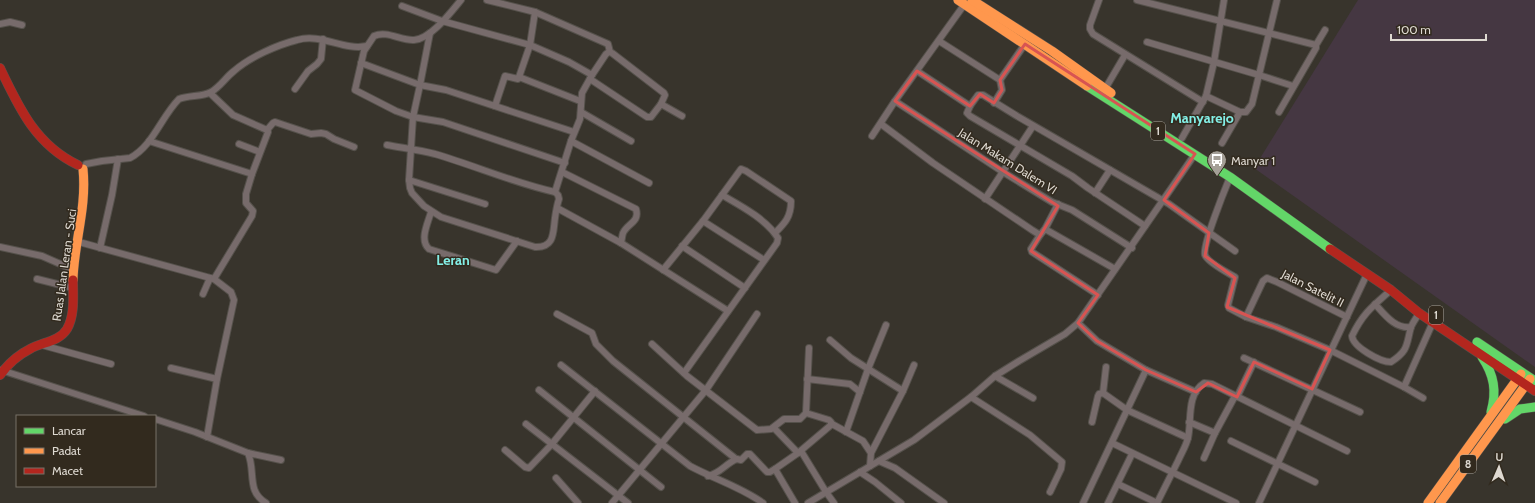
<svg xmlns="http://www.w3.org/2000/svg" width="1535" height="503" viewBox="0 0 1535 503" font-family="Cabin,sans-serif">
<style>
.industrial{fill:#453742}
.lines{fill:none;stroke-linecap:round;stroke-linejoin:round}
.street-casing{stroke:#55514b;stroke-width:8}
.fast-casing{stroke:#55514b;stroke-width:10}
.slow-casing{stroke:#55514b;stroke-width:10}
.jam-casing{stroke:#55514b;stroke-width:10}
.street{stroke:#776b6b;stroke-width:6}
.fast{stroke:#63d668;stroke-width:9}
.slow{stroke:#ff974d;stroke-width:9}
.jam{stroke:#b3261e;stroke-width:9}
.marked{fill:none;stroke:#d85452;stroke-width:3;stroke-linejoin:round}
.labels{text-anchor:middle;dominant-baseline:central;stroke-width:3;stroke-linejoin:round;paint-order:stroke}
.shield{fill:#322a1e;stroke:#aaa49b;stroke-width:1}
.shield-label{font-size:11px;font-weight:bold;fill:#ded9d1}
.poi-label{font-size:12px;fill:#ded9d1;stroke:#322a1e;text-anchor:start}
.street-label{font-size:12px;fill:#ded9d1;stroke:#322a1e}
.quarter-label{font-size:14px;font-weight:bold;fill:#83eee6;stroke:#322a1e}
</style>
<rect width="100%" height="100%" fill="#38342c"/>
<polygon class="industrial" points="1358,0 1535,0 1535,367 1254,168"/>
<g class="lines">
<defs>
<g id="street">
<path d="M 461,0 C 451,12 431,39 414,40 C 401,41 387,30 374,36 L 364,51 L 355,90 L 396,111 L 413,117 L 443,122 L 565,163"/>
<polyline points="487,0 535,12 608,44 610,52"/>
<polyline points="1099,0 1090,25 1090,29 1093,34 1203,102"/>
<polyline points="1137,0 1316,45"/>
<polyline points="402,6 442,21 530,45 569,62 592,75"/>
<polyline points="0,24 10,22 22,25"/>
<polyline points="430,33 420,85 446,90 574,132"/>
<polyline points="939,41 1000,80 1002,90 994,103"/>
<polyline points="1147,42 1259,75 1293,86"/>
<path d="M 361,63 L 420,85 L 413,117 L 409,180 L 410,188 L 412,193 L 424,206 L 441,217 L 535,247 C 555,248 553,232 555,218 C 556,211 557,205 559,199 L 558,195 L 555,192 C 514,183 476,166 435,154 C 419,150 403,148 387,145"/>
<polyline points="917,71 970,106"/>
<polyline points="519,77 580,101"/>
<polyline points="590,79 647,117 651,117 661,104 682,116"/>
<polyline points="1000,80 1025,44"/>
<polyline points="295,89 308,71 317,64 321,59 323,39"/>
<polyline points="1105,89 1125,55"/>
<polyline points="1206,96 1240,112 1246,112 1252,104 1277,0"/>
<polyline points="895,101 1003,172 1052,202 1072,210 1132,248"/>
<polyline points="495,106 505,76 518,79 519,77 530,45 535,12"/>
<polyline points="581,112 631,141"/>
<polyline points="1279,112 1316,48 1316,45 1325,30"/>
<polyline points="881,124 933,163 1032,230 1040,235 1045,229 1115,269"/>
<polyline points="267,130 273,123 275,122 311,134 321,133 326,134 334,139 354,147"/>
<polyline points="872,136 895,101 964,5"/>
<polyline points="1182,138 1206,96 1214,62 1224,0"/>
<polyline points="149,141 252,174"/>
<polyline points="571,141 649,183"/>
<polyline points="1222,143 1240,112"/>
<polyline points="239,144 260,152"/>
<path d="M 86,164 L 102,161 L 130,158 C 153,146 161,117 179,99 C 189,95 203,97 211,92 C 220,87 226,77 234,71 C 250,57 277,45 297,40 C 322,33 343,51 367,46"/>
<path d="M 562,172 L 636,209 C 640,222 628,223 623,233 C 622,236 622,239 621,243"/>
<path d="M 1230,177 C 1225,189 1202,246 1205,255 C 1207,262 1228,273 1235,277 L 1228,305 L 1229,308 L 1246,317 L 1276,327 L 1330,350 L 1404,387 L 1423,398"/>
<polyline points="409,180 485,204"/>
<polyline points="555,192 571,141 580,119 582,93 592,75 606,54 609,52 612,53 664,93 665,95 661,104"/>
<polyline points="1095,193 1110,170"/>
<polyline points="985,199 1033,126"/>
<polyline points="557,208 621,243 728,311"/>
<path d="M 431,212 C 428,223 419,240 429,249 L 496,270 L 517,241"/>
<polyline points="703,221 764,260"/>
<polyline points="1145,226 1088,188 1072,176 970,116 967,113 970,106 978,95 983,95 1017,116 1169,204 1235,251"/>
<polyline points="1045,229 1058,204"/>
<polyline points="1040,235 1031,249 1032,252 1098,295"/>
<polyline points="79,242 214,279"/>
<polyline points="682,246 745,288"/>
<polyline points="0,247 42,256 74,270"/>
<polyline points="100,248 112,195 118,159"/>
<path d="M 663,270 L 703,221 L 741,169 L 746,171 L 791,201 C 791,217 785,223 775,233"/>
<polyline points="37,279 73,288"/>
<path d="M 1391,290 C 1373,306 1363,313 1352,336 C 1353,347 1380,362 1391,362 C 1409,350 1406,345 1411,327 C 1413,322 1417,317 1419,313"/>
<polyline points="203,294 210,278"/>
<path d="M 1375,304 C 1385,315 1395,329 1411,327"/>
<polyline points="557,314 592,333 596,344 613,361 736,459"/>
<polyline points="1246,317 1263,281 1267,278 1277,282 1347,317"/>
<polyline points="1078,323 1097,341 1146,370 1083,503"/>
<polyline points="830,340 851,358 903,391 914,365"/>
<polyline points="652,344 687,376 757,430 771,429 784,419 800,419 806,413 809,348"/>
<polyline points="42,345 111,364"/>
<polyline points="1244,358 1360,412"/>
<path d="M 561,365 L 690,466 C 714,479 741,487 763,503"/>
<polyline points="171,368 217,379"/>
<polyline points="1,370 144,416"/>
<polyline points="1146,370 1196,392"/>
<path d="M 684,373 L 777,243 L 778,238 C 766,219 741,206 722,195"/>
<polyline points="995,376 1033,398"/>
<polyline points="807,379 850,384 860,392"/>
<polyline points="1404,387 1433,322"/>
<polyline points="539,390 661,487"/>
<polyline points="1103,393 1127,410 1188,438"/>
<polyline points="971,397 1030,435 1062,462 1061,469 1050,492"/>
<polyline points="1237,397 1254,362"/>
<path d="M 155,419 L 195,432 L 248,453 C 256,472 246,491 266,503"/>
<polyline points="1092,422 1098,396 1099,394 1103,393 1106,367"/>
<polyline points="1189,422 1215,433 1235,396"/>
<polyline points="526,424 628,503"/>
<polyline points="832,424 863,441 871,453 870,466"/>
<polyline points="774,428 798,453"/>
<polyline points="846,432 868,369 886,325"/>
<polyline points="207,437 217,379 234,300 231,292 214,279 252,216 253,211 246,203 246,194 252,174 268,132 267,130 233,115 210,93"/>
<polyline points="1231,441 1315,482"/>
<polyline points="1112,443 1236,503"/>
<polyline points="505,450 525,467 529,468 551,445 595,391"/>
<polyline points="801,451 826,492 834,503"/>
<polyline points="248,453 281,460"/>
<polyline points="871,453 903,391"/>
<polyline points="1204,458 1215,433"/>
<polyline points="879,461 895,468 944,503"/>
<polyline points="775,469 798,453 831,425 831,422 829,420 806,413"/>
<polyline points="860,472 875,482 901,503"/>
<path d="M 708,476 C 721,473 726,463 737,459 L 741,460 L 747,454 L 750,454 L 767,472 L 770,472 L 775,469 L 795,503"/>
<polyline points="556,478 578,503"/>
<polyline points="1118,484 1157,503"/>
<polyline points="612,503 706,390 757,314"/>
<polyline points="808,503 914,440 971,397 995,376 1019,361 1065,334 1078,323 1195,154"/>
<polyline points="1108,503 1132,454"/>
<path d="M 1157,503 C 1164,489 1171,475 1178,461 C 1181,454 1186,446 1188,438 C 1192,420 1186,395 1204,383 L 1212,384 L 1347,451"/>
<polyline points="1259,503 1367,274"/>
</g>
<g id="fast">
<polyline points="1087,86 1230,177 1330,249"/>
<polyline points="1477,342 1535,381"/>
<path d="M 1482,357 C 1494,375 1497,391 1491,412"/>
<polyline points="1505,419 1520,409 1535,407"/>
</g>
<g id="slow">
<polyline points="958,0 1087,86"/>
<polyline points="972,0 1052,51 1111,93"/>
<path d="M 73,280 C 74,242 87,208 83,169"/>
<polyline points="1428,503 1521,374"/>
<polyline points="1440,503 1530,379"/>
</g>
<g id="jam">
<path d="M 0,68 C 19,108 36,145 78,165"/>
<polyline points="1330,249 1391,290 1419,313 1535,391"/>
<path d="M 0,375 C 8,364 18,355 30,349 C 42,342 59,342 67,329 C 75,315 73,296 73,280"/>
</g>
</defs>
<use href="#street" class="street-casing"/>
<use href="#fast" class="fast-casing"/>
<use href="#slow" class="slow-casing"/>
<use href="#jam" class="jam-casing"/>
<use href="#street" class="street"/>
<use href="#fast" class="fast"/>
<use href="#slow" class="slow"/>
<use href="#jam" class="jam"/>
</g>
<path class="marked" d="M 1025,44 L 1195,154 L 1164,200 L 1209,233 L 1205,256 L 1235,278 L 1227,307 L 1330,350 L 1312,389 L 1254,362 L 1237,397 L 1208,383 L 1196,392 L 1146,370 L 1097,341 L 1078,323 L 1098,295 L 1031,251 L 1058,206 L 895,101 L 917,71 L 970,106 L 980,94 L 994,103 L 1002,90 L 1000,80 Z"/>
<defs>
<symbol id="bus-pin" viewBox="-11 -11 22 30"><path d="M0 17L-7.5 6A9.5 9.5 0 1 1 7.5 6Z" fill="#a49f97" stroke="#322a1e"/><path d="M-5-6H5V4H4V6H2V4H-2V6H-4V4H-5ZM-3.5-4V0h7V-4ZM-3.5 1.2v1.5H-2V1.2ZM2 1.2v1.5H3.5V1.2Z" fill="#fff"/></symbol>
</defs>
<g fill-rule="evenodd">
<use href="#bus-pin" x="1206" y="149" width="22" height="30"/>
</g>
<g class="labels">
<g class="shield">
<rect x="1151" y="122" width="14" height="18" rx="3"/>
<rect x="1429" y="306" width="14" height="18" rx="3"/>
<rect x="1460" y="455" width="16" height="18" rx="3"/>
</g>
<g class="shield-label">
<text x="1158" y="131">1</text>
<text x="1436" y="315">1</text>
<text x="1468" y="464">8</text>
</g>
<g class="poi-label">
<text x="1231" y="160">Manyar 1</text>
</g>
<g class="street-label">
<text transform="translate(1008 161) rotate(32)">Jalan Makam Dalem VI</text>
<text transform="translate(64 265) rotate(-82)">Ruas Jalan Leran - Suci</text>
<text transform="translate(1313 288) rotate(27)">Jalan Satelit II</text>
</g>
<g class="quarter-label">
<text x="1202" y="118">Manyarejo</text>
<text x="453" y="260">Leran</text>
</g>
</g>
<rect x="16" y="415" width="140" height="72" fill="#322a1e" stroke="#777066"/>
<rect x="24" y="428" width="20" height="6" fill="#63d668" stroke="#777066"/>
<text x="52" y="435" font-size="12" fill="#ded9d1">Lancar</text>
<rect x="24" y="448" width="20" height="6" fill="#ff974d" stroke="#777066"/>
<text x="52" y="455" font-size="12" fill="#ded9d1">Padat</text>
<rect x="24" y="468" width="20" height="6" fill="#b3261e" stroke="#777066"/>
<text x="52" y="475" font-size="12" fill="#ded9d1">Macet</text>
<g transform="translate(1499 467) rotate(2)" stroke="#322a1e" stroke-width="3" paint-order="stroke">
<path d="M0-3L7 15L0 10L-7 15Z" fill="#ded9d1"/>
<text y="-6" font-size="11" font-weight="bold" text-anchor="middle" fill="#ded9d1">U</text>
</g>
<path d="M1391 34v6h95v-6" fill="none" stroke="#ded9d1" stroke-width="2"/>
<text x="1397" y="34" font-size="12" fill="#ded9d1" stroke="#322a1e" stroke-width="3" paint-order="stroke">100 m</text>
</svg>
